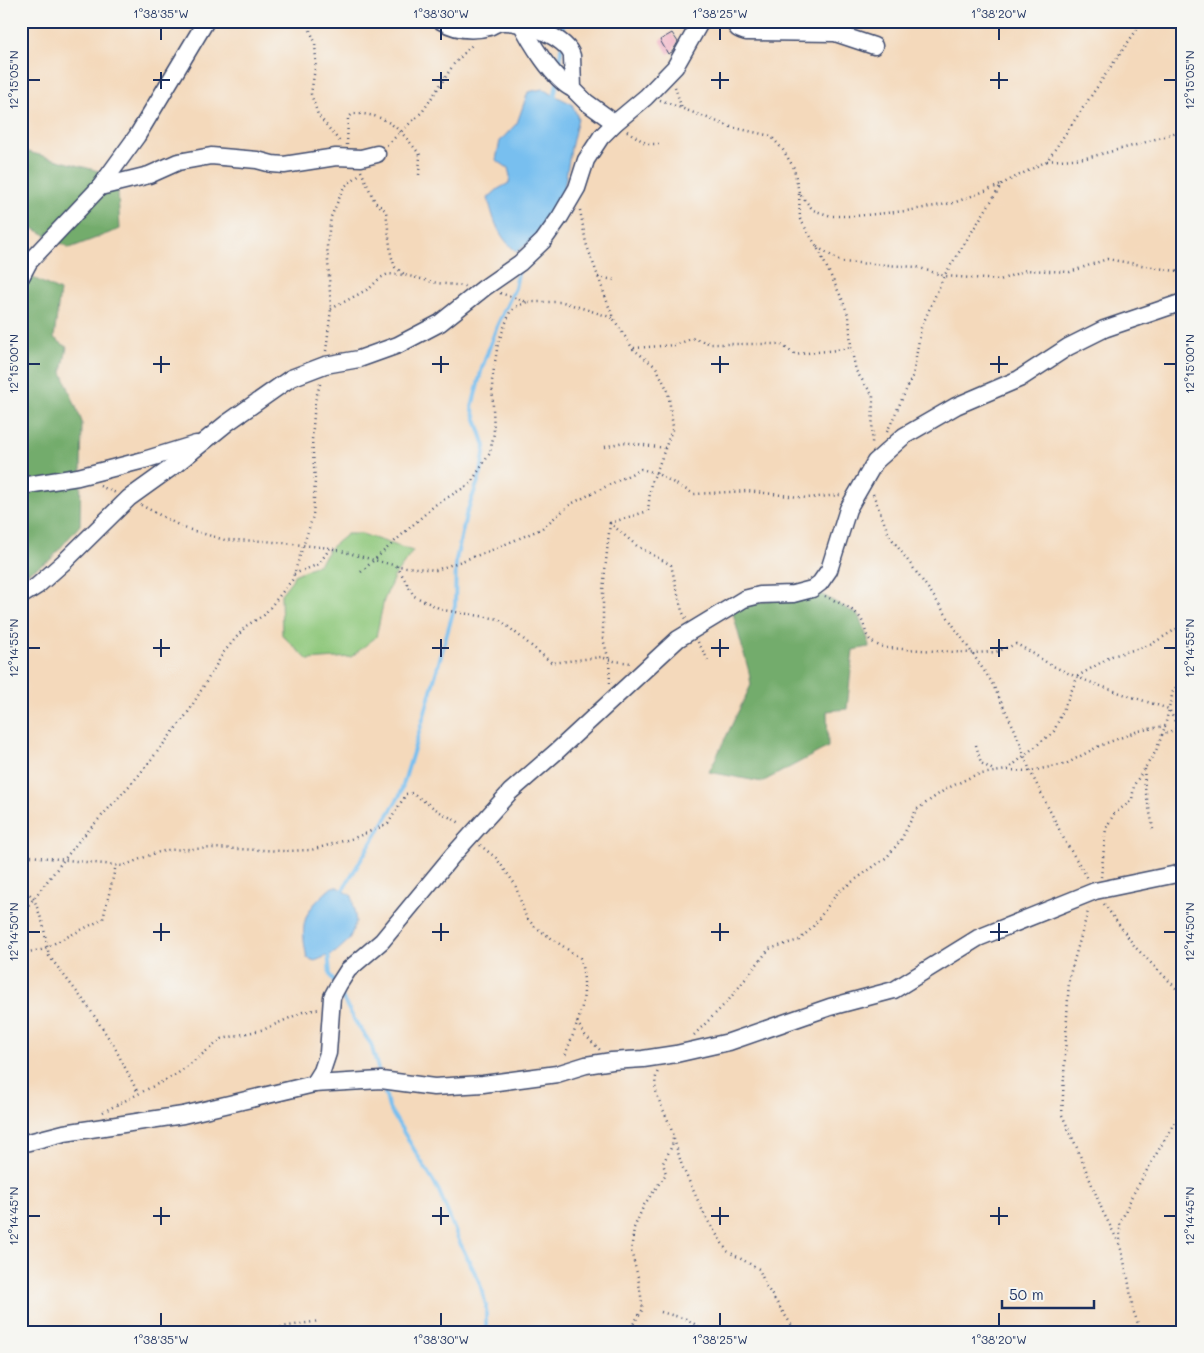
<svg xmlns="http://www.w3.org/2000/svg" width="1204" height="1353" viewBox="0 0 1204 1353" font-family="Mali,sans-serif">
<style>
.green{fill:#8fc87c;stroke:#557c6d}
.forest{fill:#73ac6c;stroke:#476e65}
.water{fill:#78bfef;stroke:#4a77a6}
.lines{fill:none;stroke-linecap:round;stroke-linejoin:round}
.stream{stroke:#78bfef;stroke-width:4}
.building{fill:#ef97b3}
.minor-casing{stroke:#3c486c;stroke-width:19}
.path{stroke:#3c486c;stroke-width:2.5;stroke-dasharray:1 4;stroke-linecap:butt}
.minor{stroke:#fff;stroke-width:16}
.ticks{fill:none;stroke:#1b2f5e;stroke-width:2}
.neatline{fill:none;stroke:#1b2f5e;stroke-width:2}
.ticks-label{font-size:12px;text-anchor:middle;fill:#1b2f5e}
</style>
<rect width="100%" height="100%" fill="#f6f6f2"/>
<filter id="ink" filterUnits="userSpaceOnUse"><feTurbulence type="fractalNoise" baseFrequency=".02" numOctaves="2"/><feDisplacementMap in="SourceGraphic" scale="10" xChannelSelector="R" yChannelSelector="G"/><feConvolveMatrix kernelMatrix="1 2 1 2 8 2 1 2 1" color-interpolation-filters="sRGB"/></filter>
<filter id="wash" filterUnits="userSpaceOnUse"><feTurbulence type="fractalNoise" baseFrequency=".0096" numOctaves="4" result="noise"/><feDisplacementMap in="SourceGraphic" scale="20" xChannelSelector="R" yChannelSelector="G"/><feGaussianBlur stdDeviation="1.12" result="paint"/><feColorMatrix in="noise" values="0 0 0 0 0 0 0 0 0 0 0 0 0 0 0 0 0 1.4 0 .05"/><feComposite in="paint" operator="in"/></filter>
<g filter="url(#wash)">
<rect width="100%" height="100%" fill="#f4d9bb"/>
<polygon class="green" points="347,534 362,534 413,551 394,577 384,600 376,637 351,657 308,660 282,635 281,594 292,580 294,575 319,564 330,548"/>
<g class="forest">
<polygon points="21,150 117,176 120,229 70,248 21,222"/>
<polygon points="21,272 60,291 54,338 67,347 62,372 82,422 80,525 50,560 21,576"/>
<polygon points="812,589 858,615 868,639 869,647 853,650 847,709 827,711 828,747 762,782 709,772 751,685 749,672 732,610"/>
</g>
<g class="water">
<path d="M 542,89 L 572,104 L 578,118 L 571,148 L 563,194 L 541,233 L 517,252 C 498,237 494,221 488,198 L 498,189 L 509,183 L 510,176 L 508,168 L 496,160 L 500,141 L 517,123 L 528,92 Z"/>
<path d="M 332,887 L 338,887 L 352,896 L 356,922 L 349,940 L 336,952 L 315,961 L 307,958 C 299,921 304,911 332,887 Z"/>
</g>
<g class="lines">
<g class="stream">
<polyline points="562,36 563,21"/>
<polyline points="560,71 561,48"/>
<polyline points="554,98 557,83"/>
<polyline points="341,893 400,795 424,716 455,605 456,560 466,515 481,473 485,446 472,407 482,368 497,326 515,288 519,269"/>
<polyline points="328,950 330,975 334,982"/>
<polyline points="340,993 355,1021 371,1044 380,1076"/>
<polyline points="383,1085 389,1108 439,1191 460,1243 479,1281 486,1305 486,1332"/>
</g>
</g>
<g id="blocks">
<polygon class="building" points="672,33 678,42 672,52 668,54 660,40"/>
</g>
</g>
<g filter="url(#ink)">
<use href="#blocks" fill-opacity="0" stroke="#3c486c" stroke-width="1"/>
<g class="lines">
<defs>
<g id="minor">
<path d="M 441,21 C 456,30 471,32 489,27 C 494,25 497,22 503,22 C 522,21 567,37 572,56 L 573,89 L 586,102 L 615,123"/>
<path d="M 520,21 C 529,40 554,81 573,89"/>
<path d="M 735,21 C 735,29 740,30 746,32 L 835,33 L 874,46"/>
<polyline points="100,187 149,175 178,162 211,156 257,160 272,164 284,165 336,157 361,158 377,154"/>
<polyline points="21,277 29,262 100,187 137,136 206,21"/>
<polyline points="21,486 78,477 144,460 196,444"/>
<polyline points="21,596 37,586 64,562 129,498 175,465 227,423 291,378 325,365 359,359 398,345 440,323 484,288 520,263 543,241 560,217 577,188 586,160 601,137 615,123 646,97 675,67 701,21"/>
<polyline points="314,1084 322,1071 328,1053 332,997 339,984 348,970 382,941 453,855 510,792 556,752 678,639 744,599 760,595 793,594 812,589 820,583 829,570 848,509 875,462 904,436 956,406 1019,379 1068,347 1104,329 1183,302"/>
<polyline points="21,1144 64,1133 183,1115 314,1084 381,1080 434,1087 483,1084 557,1074 586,1065 612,1061 643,1059 676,1054 729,1042 830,1007 894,990 978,938 1095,891 1177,874 1183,870"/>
</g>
</defs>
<use href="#minor" class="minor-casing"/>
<g class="path">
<polyline points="306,21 315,42 316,62 311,94 318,115 341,143"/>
<polyline points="675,87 682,109"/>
<polyline points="660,100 731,127 771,136 783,150 794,168 799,193 813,210 831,216 855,216 906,211 953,203 1001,185"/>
<polyline points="627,131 647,144 659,144"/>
<path d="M 347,145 L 348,119 L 352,114 C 386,112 401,130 420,155 L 419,175"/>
<polyline points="387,145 423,111 454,64 474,43"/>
<polyline points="1047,161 1086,158 1140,144 1183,130"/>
<polyline points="361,171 375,202 386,211 391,255 395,267 404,274"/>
<polyline points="799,194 800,219 817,247 842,299 849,317 851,347 856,371 873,396 872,446"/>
<polyline points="580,210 586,243 613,318 633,349 656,367 668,391 673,427 656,473 651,482 648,511 610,523 637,546 671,565 682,611 686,619"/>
<polyline points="817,247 842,262 917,267 944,276 1000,280 1026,270 1070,272 1107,259 1175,271 1183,270"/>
<polyline points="598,277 615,280"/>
<polyline points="500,293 527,302 563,302 613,318"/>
<polyline points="331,309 370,288 380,278 388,274 405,275 437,283 465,286"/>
<path d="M 634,348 L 675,345 L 694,338 L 711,344 L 780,344 L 796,355 C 814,351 833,352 851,347"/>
<polyline points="326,351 331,309 327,245 331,217 344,187 361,173"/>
<polyline points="887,432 913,375 921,328 944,276 1002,184 1047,161 1112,65 1143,21"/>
<polyline points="605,447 623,442 665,448"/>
<polyline points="100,486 116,493"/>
<polyline points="873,494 889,535 930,591 991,681 1015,730 1030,771 1066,843 1089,880"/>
<polyline points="141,505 184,528 225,540 265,541 330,548 374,560 435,505 470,484 490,453 494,433 492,381 498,343 510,312 515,307 527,302"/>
<polyline points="397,566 414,596 443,610 499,619 552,663 601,657 614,661 632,663"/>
<polyline points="361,572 374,560 397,566 436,570 456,563 487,552 541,529 571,504 641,469 656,473 694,494 747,491 807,498 840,495"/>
<polyline points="294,574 319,564 330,548"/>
<path d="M 825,596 C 835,601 848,606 857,614 C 871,628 858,641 887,648 L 971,653 L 996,652 L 1016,644 C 1029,650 1040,659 1053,666 C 1089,684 1130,696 1169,709 L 1178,728"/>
<polyline points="698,642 708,660"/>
<polyline points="610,683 609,660 603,639 603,590 610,523"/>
<polyline points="1162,735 1165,726"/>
<polyline points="976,745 981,763 995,771"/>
<path d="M 1145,769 C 1142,789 1151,810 1153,830"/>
<polyline points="1008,770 1030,771 1066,764 1099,746 1138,731 1165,726 1173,691 1183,679"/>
<path d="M 480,845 L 496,858 L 515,884 L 526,917 L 535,927 L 580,958 C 591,998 578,1021 564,1058"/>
<polyline points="21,855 123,866 155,853 168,850 214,848 284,851 311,850 354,838 388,824 406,794 412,793 440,812 462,824"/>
<polyline points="1101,877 1106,828 1114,814 1132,800 1134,785 1156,751 1162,735 1183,726"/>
<polyline points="21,885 27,907"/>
<polyline points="23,887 34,899 43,924 49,956 87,1005 114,1046 138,1093"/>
<polyline points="1104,904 1136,948 1183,995"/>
<polyline points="1089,908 1069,978 1062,1115 1077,1148 1103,1212 1120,1245"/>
<polyline points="21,944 27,907 78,842 139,775 187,714 224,652 246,626 264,615 292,580 313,516 315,480 312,440 315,401 321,381"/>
<polyline points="21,953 41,950 103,919 116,865"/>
<polyline points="577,1022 585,1035 600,1050"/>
<polyline points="694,1035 728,1001 769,949 799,940 812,928 838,892 887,857 901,840 916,810 946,789 975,775 1007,770 1054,731 1078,676 1112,656 1150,645 1183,625"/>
<polyline points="103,1112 177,1074 222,1039 265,1029 303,1012 319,1009"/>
<polyline points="674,1139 682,1166 706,1218 727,1251 759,1269 766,1286 796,1332"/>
<polyline points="661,1312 686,1319 708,1332"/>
<polyline points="162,1332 166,1329 252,1332 319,1321"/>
<path d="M 628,1332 L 643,1309 L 638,1277 L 631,1251 L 634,1228 L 644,1205 L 666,1174 L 663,1163 C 666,1157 670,1151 672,1145 C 678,1122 646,1097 658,1071"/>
<polyline points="1141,1332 1133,1310 1128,1278 1120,1245 1120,1224 1132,1196 1183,1108"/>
</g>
<use href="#minor" class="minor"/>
</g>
</g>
<path class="ticks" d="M 161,28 L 161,40M 441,28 L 441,40M 720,28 L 720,40M 999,28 L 999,40M 161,72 L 161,89M 441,72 L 441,89M 720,72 L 720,89M 999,72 L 999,89M 28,80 L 40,80M 153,80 L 170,80M 432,80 L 449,80M 711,80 L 729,80M 990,80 L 1008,80M 1164,80 L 1176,80M 161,356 L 161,373M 441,356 L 441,373M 720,356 L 720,373M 999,356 L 999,373M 28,364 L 40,364M 153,364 L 170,364M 432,364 L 449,364M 711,364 L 729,364M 990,364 L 1008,364M 1164,364 L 1176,364M 161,639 L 161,657M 441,639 L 441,657M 720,639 L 720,657M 999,639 L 999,657M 28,648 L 40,648M 153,648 L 170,648M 432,648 L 449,648M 711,648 L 729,648M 990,648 L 1008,648M 1164,648 L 1176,648M 161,923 L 161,941M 441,923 L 441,941M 720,923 L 720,941M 999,923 L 999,941M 28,932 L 40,932M 153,932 L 170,932M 432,932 L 449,932M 711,932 L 729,932M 990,932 L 1008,932M 1164,932 L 1176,932M 161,1207 L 161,1225M 441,1207 L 441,1225M 720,1207 L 720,1225M 999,1207 L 999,1225M 28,1216 L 40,1216M 153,1216 L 170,1216M 432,1216 L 449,1216M 711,1216 L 729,1216M 990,1216 L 1008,1216M 1164,1216 L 1176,1216M 161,1313 L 161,1326M 441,1313 L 441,1326M 720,1313 L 720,1326M 999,1313 L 999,1326"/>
<rect width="1204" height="1353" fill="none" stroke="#f6f6f2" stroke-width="55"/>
<path d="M1002 1300v8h92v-8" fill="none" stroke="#1b2f5e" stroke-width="2.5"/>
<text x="1009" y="1300" font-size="15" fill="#1b2f5e" stroke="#f6f6f2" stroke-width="4" paint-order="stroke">50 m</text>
<rect x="28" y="28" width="1148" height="1298" class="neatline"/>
<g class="ticks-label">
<text x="161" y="18">1°38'35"W</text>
<text x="441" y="18">1°38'30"W</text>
<text x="720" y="18">1°38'25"W</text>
<text x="999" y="18">1°38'20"W</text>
<text transform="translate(14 80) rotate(-90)" y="4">12°15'05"N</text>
<text transform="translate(1190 80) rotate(-90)" y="4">12°15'05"N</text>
<text transform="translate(14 364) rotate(-90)" y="4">12°15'00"N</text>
<text transform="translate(1190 364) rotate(-90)" y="4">12°15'00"N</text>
<text transform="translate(14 648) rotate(-90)" y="4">12°14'55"N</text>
<text transform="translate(1190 648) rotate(-90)" y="4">12°14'55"N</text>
<text transform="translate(14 932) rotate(-90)" y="4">12°14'50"N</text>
<text transform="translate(1190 932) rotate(-90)" y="4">12°14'50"N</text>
<text transform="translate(14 1216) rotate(-90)" y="4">12°14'45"N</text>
<text transform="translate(1190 1216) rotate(-90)" y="4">12°14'45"N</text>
<text x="161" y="1344">1°38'35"W</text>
<text x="441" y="1344">1°38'30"W</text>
<text x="720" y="1344">1°38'25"W</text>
<text x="999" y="1344">1°38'20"W</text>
</g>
</svg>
